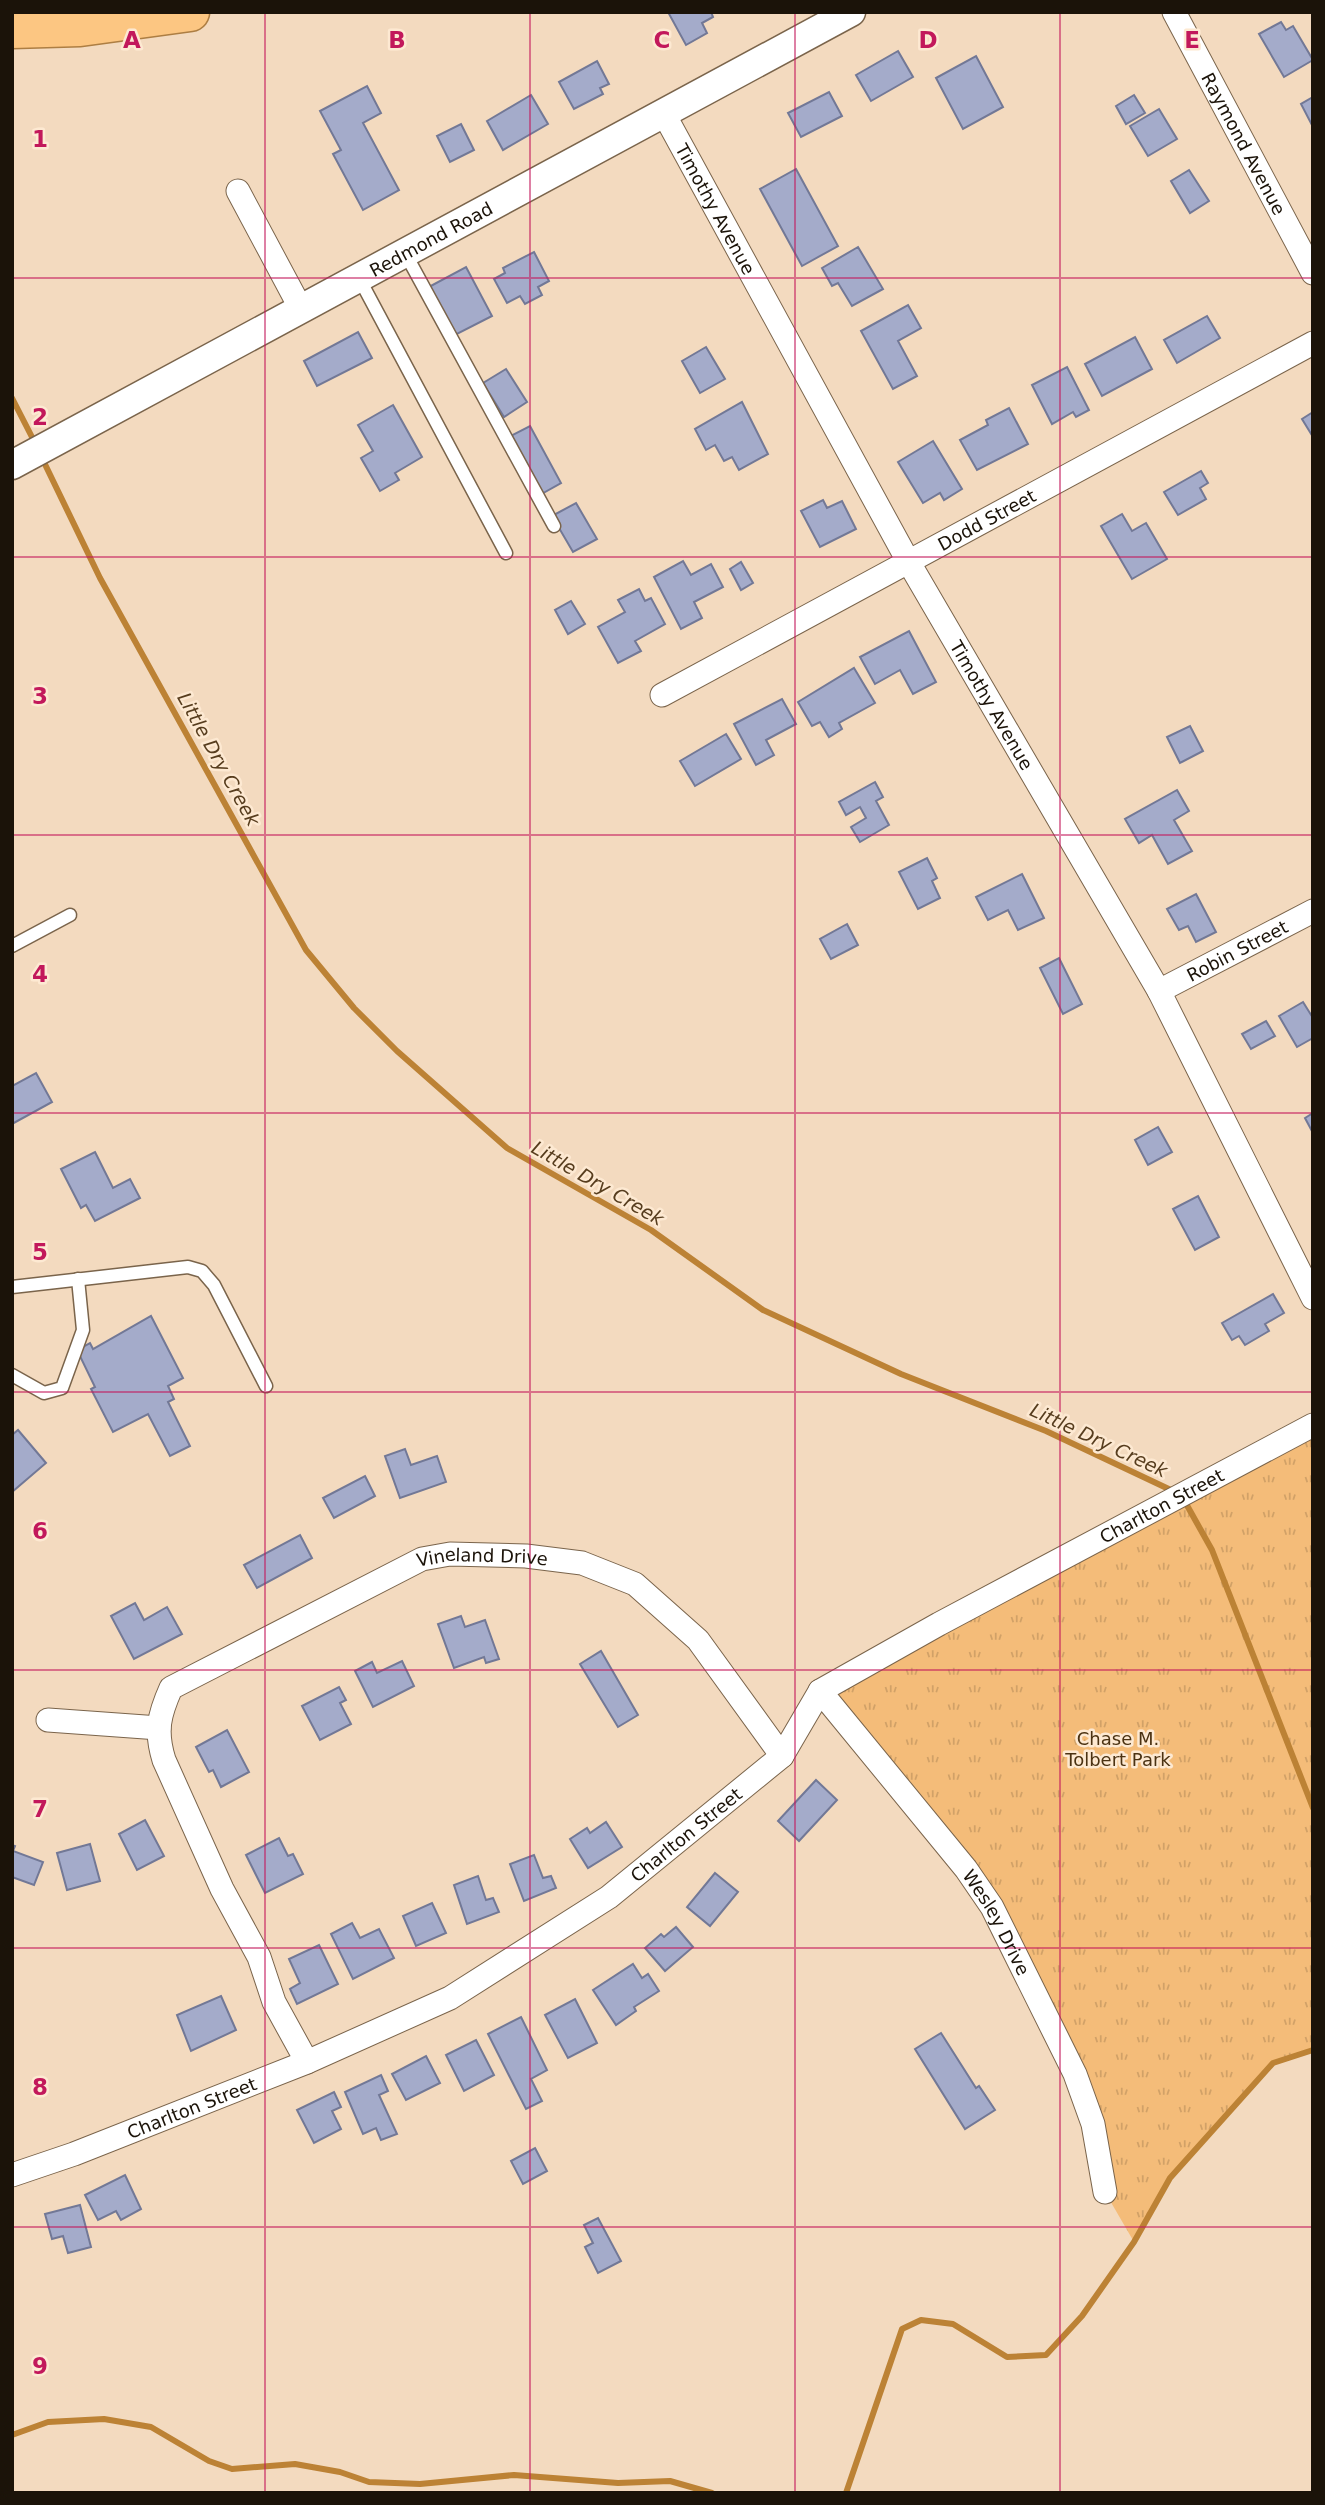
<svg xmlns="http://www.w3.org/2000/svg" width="1325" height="2505" viewBox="0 0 1325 2505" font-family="'DejaVu Sans',sans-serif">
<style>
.park{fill:url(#park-tufts)}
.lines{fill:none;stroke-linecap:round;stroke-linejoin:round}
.stream{stroke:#bc8235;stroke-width:6}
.building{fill:#a4abca;stroke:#727896;stroke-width:2}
.service-casing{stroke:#7a644b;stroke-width:15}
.minor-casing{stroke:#7a644b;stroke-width:25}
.tertiary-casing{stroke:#7a644b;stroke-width:31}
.trunk-casing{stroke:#ad7e43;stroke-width:41}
.service{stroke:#fff;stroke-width:12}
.minor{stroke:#fff;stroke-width:23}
.tertiary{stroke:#fff;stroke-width:28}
.trunk{stroke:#fcc682;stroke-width:38}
.grid{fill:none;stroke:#c2185b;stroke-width:2;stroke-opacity:0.55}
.labels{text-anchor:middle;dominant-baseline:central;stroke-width:5;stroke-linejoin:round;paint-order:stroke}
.street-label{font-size:18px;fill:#1b1309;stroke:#fde9d2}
.park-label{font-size:18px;fill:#4b3212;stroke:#fde9d2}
.water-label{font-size:19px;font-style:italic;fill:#573d1e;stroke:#fde9d2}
.grid-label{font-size:23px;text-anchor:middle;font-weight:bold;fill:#c2185b;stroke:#fde9d2;stroke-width:5;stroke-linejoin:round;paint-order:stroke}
</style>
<defs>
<pattern id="park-tufts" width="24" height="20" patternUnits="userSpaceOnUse" patternTransform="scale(1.75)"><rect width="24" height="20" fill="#f4bc79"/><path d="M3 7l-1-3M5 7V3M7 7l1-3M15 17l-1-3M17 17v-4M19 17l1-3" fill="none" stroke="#d1a167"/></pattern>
</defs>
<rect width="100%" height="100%" fill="#f3dabf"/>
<polygon class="park" points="1313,1425 1313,2050 1272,2063 1170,2178 1134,2242 1105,2192 1093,2124 992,1907 820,1691"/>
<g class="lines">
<g class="stream">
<polyline points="12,398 35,443"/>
<polyline points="41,456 100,578 306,950 354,1008 397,1051 507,1148 651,1230 763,1310 901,1374 1046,1431 1173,1491"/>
<polyline points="1184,1500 1212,1550 1313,1808"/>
<polyline points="12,2435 48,2422 104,2419 151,2427 209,2461 232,2469 295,2464 340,2472 369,2482 420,2484 514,2475 618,2483 670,2481 712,2493"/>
<polyline points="846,2493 902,2329 921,2320 953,2324 1007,2357 1046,2355 1082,2316 1134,2242 1170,2178 1273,2063 1313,2050"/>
</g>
</g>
<g class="building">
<polygon points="668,12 711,12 713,17 702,23 707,33 686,45"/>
<polygon points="1281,22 1286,30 1293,26 1313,60 1284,77 1259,34"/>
<polygon points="898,51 913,77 871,101 856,75"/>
<polygon points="976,56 1003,107 963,129 936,78"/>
<polygon points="597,61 609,84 600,88 603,94 574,109 559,82"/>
<polygon points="367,86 381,113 363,123 399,190 363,210 333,154 341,150 320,111"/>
<polygon points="829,92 842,116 801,137 788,113"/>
<polygon points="531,95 548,124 503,150 487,121"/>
<polygon points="1134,95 1145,113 1126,124 1116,106"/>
<polygon points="1313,97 1313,127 1301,104"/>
<polygon points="1159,109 1177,139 1148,156 1130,126"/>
<polygon points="461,124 474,150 450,162 437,136"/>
<polygon points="796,169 838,246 802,266 760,189"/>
<polygon points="1189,170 1209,201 1190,213 1171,181"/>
<polygon points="858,247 883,289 852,306 838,283 832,286 822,268"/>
<polygon points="534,252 549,281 538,287 542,295 525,304 520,296 507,303 494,279 505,273 503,268"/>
<polygon points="466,267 492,316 453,336 427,288"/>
<polygon points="908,305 921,328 898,341 917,376 893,389 861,331"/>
<polygon points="1207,316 1220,338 1177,363 1164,340"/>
<polygon points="358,332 372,358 317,386 304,361"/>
<polygon points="1135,337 1152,369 1102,396 1085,364"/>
<polygon points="706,347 725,379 700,393 682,361"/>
<polygon points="1067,367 1089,410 1076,417 1073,412 1052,424 1032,385"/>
<polygon points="506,369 527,402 504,417 483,383"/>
<polygon points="742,402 768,454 739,470 732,457 724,461 715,445 706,450 695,429"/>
<polygon points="393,405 422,457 395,473 399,480 380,491 361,458 373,451 358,425"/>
<polygon points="1009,408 1028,444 977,470 960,440 988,425 986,420"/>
<polygon points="1313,412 1313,437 1302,419"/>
<polygon points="530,426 561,483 538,496 507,438"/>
<polygon points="933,441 962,489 944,500 940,493 923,503 898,462"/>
<polygon points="1201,471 1208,483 1200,488 1206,499 1178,515 1164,492"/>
<polygon points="823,500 827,508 842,501 856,529 820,547 801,511"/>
<polygon points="576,503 597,539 573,552 552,516"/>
<polygon points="1122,514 1132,531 1146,523 1167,559 1132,579 1101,526"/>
<polygon points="683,561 691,575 711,564 723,587 694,602 702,618 681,629 654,577"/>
<polygon points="741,562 753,583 741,590 730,569"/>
<polygon points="639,589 645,601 651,598 665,624 635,641 641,651 618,663 598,627 625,612 618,600"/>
<polygon points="571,601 585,624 568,634 555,610"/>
<polygon points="909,631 936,682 913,694 900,670 875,684 860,657"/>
<polygon points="854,668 875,703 839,723 842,729 829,737 820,722 812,726 798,702"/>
<polygon points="782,699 796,724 766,740 774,755 756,765 734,724"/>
<polygon points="1190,726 1203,751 1180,763 1167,737"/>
<polygon points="726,734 741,759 695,786 680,761"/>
<polygon points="875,782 883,797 876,801 889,825 860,842 851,827 866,818 860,807 846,815 839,802"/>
<polygon points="1177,790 1189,811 1174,820 1192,851 1168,864 1152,835 1139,843 1125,819"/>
<polygon points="927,858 937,878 932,881 940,898 918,909 899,872"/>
<polygon points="1022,874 1044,918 1018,930 1008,910 988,920 976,897"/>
<polygon points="1196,894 1216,932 1196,942 1188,926 1179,930 1167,909"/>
<polygon points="847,924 858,945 831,959 820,939"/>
<polygon points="1059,958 1082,1004 1063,1014 1040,968"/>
<polygon points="1303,1002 1313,1018 1313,1038 1297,1047 1279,1016"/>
<polygon points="1266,1021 1275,1036 1251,1049 1242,1034"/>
<polygon points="36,1073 52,1102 12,1124 12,1086"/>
<polygon points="1313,1113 1313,1133 1305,1118"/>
<polygon points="1158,1127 1172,1152 1148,1165 1135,1140"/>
<polygon points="95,1152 113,1188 130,1179 140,1198 95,1221 86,1205 81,1208 61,1169"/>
<polygon points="1198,1196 1219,1237 1195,1250 1173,1209"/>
<polygon points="1273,1294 1284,1313 1265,1324 1269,1331 1245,1345 1239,1336 1232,1340 1222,1323"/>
<polygon points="151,1316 183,1378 168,1386 174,1399 168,1402 190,1446 170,1456 148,1414 113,1432 91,1389 95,1387 77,1350 90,1343 93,1349"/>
<polygon points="18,1430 46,1463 12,1492 12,1435"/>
<polygon points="405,1449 411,1465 437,1456 446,1482 400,1498 385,1456"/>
<polygon points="365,1476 375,1496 334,1518 323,1498"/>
<polygon points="300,1535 312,1558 257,1588 244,1565"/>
<polygon points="135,1603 144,1620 167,1607 182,1634 134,1659 111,1616"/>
<polygon points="461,1616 465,1627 485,1620 499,1659 486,1663 484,1657 454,1668 438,1624"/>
<polygon points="601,1651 638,1715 618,1727 580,1664"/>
<polygon points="402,1661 414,1686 373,1707 355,1671 372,1662 377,1673"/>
<polygon points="339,1687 346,1700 340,1703 351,1724 320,1740 302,1706"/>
<polygon points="227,1730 249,1772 221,1787 213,1770 209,1772 196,1747"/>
<polygon points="816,1780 837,1800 799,1841 778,1821"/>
<polygon points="145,1820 164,1856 137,1870 119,1834"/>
<polygon points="606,1822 622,1847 588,1868 570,1839 587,1828 590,1833"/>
<polygon points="279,1838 288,1856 293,1854 303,1874 265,1893 246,1855"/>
<polygon points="90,1844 100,1881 67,1890 57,1853"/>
<polygon points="12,1845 15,1846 13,1851 43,1862 34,1885 12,1877"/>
<polygon points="534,1855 543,1878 551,1876 556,1888 524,1901 510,1864"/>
<polygon points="715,1873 738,1892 710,1926 687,1907"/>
<polygon points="478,1876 486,1900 493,1898 499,1912 467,1924 454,1885"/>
<polygon points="432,1903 446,1933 416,1946 403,1916"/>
<polygon points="352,1923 360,1938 379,1929 394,1958 353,1979 331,1934"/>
<polygon points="676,1927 693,1947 665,1971 645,1948 661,1934 664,1937"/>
<polygon points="319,1945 338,1984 297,2004 290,1989 300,1983 289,1959"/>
<polygon points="633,1964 642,1978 648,1974 659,1991 634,2007 636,2011 616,2025 593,1990"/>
<polygon points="221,1996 236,2030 191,2051 177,2015"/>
<polygon points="575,1999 597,2043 568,2058 545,2015"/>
<polygon points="521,2017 547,2070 531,2079 542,2101 526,2109 488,2034"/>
<polygon points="941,2033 976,2088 979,2086 995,2110 965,2129 915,2049"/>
<polygon points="476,2040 494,2075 464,2091 446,2055"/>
<polygon points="426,2056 440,2083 406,2100 392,2074"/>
<polygon points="381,2075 388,2091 379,2095 397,2134 381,2140 376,2128 363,2134 345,2092"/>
<polygon points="334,2092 341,2107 332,2111 341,2129 314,2143 297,2110"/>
<polygon points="535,2148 547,2171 523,2184 511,2161"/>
<polygon points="125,2175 141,2209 121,2220 116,2211 98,2220 85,2195"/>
<polygon points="80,2205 91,2247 68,2253 63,2236 52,2239 45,2214"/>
<polygon points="598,2218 621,2261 598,2273 585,2247 593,2243 584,2225"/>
</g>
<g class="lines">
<defs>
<g id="service">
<polyline points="405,253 554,526"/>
<polyline points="359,278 506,553"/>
<polyline points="12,946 70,915"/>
<polyline points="12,1287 188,1267 202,1271 214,1285 266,1386"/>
<polyline points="12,1375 44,1393 62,1388 83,1330 78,1279"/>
</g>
<g id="minor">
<path id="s1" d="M 1174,12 L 1313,273"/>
<path id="s2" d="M 664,114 L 908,561 L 1159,991 L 1313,1298"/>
<polyline points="238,191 301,309"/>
<path id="s3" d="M 662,695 L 1313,343"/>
<path id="s4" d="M 1159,991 L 1313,911"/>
<path id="s5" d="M 820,1691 L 966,1869 L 992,1907 L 1075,2074 L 1093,2124 L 1105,2192"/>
<polyline points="48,1720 159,1728"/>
<path id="s6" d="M 307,2062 L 274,2002 L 259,1957 L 222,1889 L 164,1760 C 155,1731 159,1715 171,1688 L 422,1559 L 450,1554 L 526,1556 L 582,1563 L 635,1584 L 698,1640 L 782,1756"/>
<path id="s7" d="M 12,2175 L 74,2154 L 307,2062 L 450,1998 L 609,1897 L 782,1756 L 820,1691 L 939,1624 L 1313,1425"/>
</g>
<g id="tertiary">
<path id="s8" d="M 12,465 L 851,12"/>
</g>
<polyline id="trunk" points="12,29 80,27 190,12"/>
</defs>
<use href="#service" class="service-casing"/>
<use href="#minor" class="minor-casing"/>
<use href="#tertiary" class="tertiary-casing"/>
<use href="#trunk" class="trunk-casing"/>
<use href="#service" class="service"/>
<use href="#minor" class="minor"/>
<use href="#tertiary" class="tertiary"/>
<use href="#trunk" class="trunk"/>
</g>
<path class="grid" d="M 265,12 L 265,2493M 530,12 L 530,2493M 795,12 L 795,2493M 1060,12 L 1060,2493M 12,278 L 1313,278M 12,557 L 1313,557M 12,835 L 1313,835M 12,1113 L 1313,1113M 12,1392 L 1313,1392M 12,1670 L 1313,1670M 12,1948 L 1313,1948M 12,2227 L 1313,2227"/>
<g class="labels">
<g class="street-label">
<text stroke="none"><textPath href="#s1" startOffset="149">Raymond Avenue</textPath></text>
<text stroke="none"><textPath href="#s2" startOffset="108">Timothy Avenue</textPath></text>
<text stroke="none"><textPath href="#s8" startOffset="476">Redmond Road</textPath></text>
<text stroke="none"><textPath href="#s3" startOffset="369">Dodd Street</textPath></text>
<text stroke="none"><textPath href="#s2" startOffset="676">Timothy Avenue</textPath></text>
<text stroke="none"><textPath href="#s4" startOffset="88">Robin Street</textPath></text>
<text stroke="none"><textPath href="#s7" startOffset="1348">Charlton Street</textPath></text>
<text stroke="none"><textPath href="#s6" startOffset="752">Vineland Drive</textPath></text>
<text stroke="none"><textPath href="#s7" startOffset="760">Charlton Street</textPath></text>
<text stroke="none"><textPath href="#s5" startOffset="292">Wesley Drive</textPath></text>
<text stroke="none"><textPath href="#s7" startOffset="192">Charlton Street</textPath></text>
</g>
<g class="park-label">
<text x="1118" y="1738">Chase M.<tspan x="1118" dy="21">Tolbert Park</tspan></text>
</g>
<g class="water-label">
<text transform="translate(219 759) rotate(61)">Little Dry Creek</text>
<text transform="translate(598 1183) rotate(30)">Little Dry Creek</text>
<text transform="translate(1099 1440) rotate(25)">Little Dry Creek</text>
</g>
</g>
<g class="grid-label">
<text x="132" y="48">A</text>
<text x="397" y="48">B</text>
<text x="662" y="48">C</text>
<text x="928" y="48">D</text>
<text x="1192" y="48">E</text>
<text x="40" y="147">1</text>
<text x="40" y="425">2</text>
<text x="40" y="704">3</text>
<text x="40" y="982">4</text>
<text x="40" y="1260">5</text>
<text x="40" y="1539">6</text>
<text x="40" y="1817">7</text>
<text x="40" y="2095">8</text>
<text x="40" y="2374">9</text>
</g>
<rect width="1325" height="2505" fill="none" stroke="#1b1309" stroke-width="28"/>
</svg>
